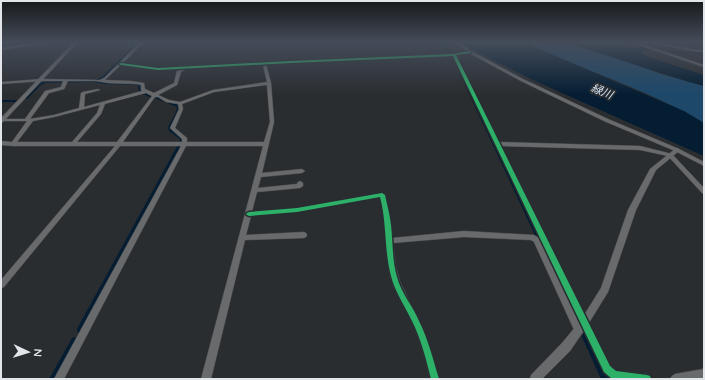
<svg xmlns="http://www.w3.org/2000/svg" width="705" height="380" viewBox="0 0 705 380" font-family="Quicksand,'Noto Sans JP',sans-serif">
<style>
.green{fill:#1d486a}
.water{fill:#041d32}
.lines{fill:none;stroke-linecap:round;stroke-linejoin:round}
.stream{stroke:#041d32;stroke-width:1}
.canal{fill:#041d32;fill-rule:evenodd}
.minor-casing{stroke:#494b4e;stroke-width:1}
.tertiary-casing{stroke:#494b4e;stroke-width:1}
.minor{fill:#686a6c;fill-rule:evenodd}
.tertiary{fill:#686a6c;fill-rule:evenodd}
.cycleway-casing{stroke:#282d32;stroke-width:3}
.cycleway{fill:#2db169;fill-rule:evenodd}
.labels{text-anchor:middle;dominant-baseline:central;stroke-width:4;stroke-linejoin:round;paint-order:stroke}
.far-water-label{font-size:11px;font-style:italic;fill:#d7e7f5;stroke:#282d32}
</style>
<rect width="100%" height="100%" fill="#2a2d30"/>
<path class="green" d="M 523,42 L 562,42 L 603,53 L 661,74 L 704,86 L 704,123 C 647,89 583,70 523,42 Z"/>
<g class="water">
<polygon points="461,42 523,42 684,111 704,123 704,156 535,81 477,52"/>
<path d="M 562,42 L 600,42 L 619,47 L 633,48 L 641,47 L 649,49 L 642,52 L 648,57 L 704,75 L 704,86 C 656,73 610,55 562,42 Z"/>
</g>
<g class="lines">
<polyline class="stream" points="668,50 678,53 704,52"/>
<g class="canal">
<polygon points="137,42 141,42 104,79 99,81 139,83 142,85 142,90 152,95 152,97 150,97 139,92 138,86 137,85 103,84 94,82 46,83 40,86 27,99 24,98 38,84 44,81 95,80 102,77"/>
<polygon points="439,42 442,42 453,53 580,315 581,317 580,319 577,320 574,319 450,53"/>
<path d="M 155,96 L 157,96 L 181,106 L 180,112 L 172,127 C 175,133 183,135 184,141 L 84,333 L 81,334 L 78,333 L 77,330 L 78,327 L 180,141 L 180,139 L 169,131 L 168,127 L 176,112 L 177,107 L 155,98 Z"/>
<polygon points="1,100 18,100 20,101 18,102 1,102"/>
<polygon points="586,333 589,334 609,379 601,379 582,337 583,334"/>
<polygon points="75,337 78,338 79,341 58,379 49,379 72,338"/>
</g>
<defs>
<g id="minor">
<polygon points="42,42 50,42 1,50 1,48"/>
<path d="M 140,42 L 144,42 L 123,63 L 158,68 L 264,62 L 453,54 L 467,51 L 454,42 L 458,42 L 471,51 L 523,79 L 608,119 L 679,149 L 704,162 L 704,166 L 675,151 L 604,121 L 521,81 L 469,53 L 456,56 L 499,142 L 640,146 L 672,154 L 704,188 L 704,194 L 702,193 L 668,156 L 640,150 L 501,146 L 610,366 L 616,371 L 647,374 L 650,376 L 652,379 L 613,379 L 604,372 L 453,56 L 266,64 L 271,83 L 274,122 L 262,173 L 302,169 L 305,171 L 302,173 L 261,177 L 258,188 L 297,184 L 298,182 L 300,181 L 303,183 L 303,186 L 300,188 L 257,192 L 252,211 L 297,208 L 382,193 L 385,195 L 388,205 L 392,238 L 464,231 L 534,235 L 539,238 L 540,240 L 581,326 L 582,329 L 581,332 L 578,333 L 575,332 L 534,242 L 531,240 L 464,237 L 393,243 L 396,267 L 400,282 L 424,330 L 440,379 L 430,379 C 425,359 420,339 411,321 C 405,306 394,292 390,276 C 384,251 387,223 380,197 L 297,212 L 251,216 L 246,235 L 304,232 L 306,233 L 307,235 L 306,237 L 304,238 L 245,240 L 211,379 L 201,379 L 263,146 L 186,146 L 64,379 L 54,379 L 181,146 L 120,146 L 4,287 L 1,288 L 1,280 L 115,146 L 13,146 L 1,145 L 1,141 L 12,142 L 27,121 L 1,121 L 1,119 L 25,119 L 45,91 L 61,87 L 63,81 L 42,81 L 1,84 L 1,82 L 42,79 L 100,80 L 104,78 ZM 121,65 L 158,70 L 181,69 L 177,71 L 174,83 L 154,93 L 145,89 L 144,83 L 131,81 L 105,80 ZM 263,65 L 267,82 L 213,90 L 180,102 L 169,100 L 158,95 L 177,85 L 181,72 L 185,70 L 186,69 ZM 68,81 L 96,81 L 108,83 L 137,84 L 141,85 L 141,90 L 142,91 L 84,107 L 85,94 L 100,90 L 98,89 L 83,92 L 81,93 L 79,108 L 54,115 L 30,119 L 49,93 L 64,89 ZM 267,85 L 270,122 L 264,142 L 187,142 L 187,138 L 175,128 L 183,109 L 182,104 L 214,92 ZM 146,93 L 152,96 L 117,142 L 77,142 L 101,114 L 105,104 ZM 155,97 L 158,97 L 166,102 L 178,104 L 179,109 L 170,128 L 182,139 L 182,142 L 123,142 ZM 100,105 L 97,113 L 72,142 L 17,142 L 33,121 L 54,117 Z"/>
<polygon points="630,42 635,42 704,65 704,67"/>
<path d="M 641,42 C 663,41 683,50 704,50 L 704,52 C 689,52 677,47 663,45 C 656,44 648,45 641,42 Z"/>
<polygon points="704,369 704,379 670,379 672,376 675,374"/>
</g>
<g id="tertiary">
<polygon points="74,42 78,42 3,122 1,123 1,118"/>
<polygon points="677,148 680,150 679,151 656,170 636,210 608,292 587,326 570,351 542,379 530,379 531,375 562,343 581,320 601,288 628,210 650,169 675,149"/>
</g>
</defs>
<use href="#minor" class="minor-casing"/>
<use href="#tertiary" class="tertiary-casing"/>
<use href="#minor" class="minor"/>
<use href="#tertiary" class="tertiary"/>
<defs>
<g id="cycleway">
<polygon points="470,51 471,52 471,53 456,55 610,366 616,371 647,375 650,376 651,379 614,379 611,378 604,372 453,56 291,63 158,70 121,65 119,64 121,63 158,68 291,61 453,54"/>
<path d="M 382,193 L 385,195 C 387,205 390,215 391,225 C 393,242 392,260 397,277 C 401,293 413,306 419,321 C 428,339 433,359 439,379 L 431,379 C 426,359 421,339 412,321 C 405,306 395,292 391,276 C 384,250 387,223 380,197 L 297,212 L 249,216 L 247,215 L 246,214 L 247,213 L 249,212 L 297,208 Z"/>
</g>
</defs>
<use href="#cycleway" class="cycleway-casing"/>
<use href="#cycleway" class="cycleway"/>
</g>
<linearGradient id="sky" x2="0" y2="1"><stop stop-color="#17191a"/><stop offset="0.44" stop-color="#444c59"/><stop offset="1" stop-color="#444c59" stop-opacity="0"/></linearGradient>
<rect width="705" height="95" fill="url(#sky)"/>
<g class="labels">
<g class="far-water-label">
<text transform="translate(602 91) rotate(23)">緑川</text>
</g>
</g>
<rect width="705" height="380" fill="none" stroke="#e2e5e9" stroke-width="4"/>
<g transform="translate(28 352) rotate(94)" stroke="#282d32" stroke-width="3" paint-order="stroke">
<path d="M0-3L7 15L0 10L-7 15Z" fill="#e2e5e9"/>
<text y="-6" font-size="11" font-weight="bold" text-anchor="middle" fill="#e2e5e9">N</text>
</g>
</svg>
